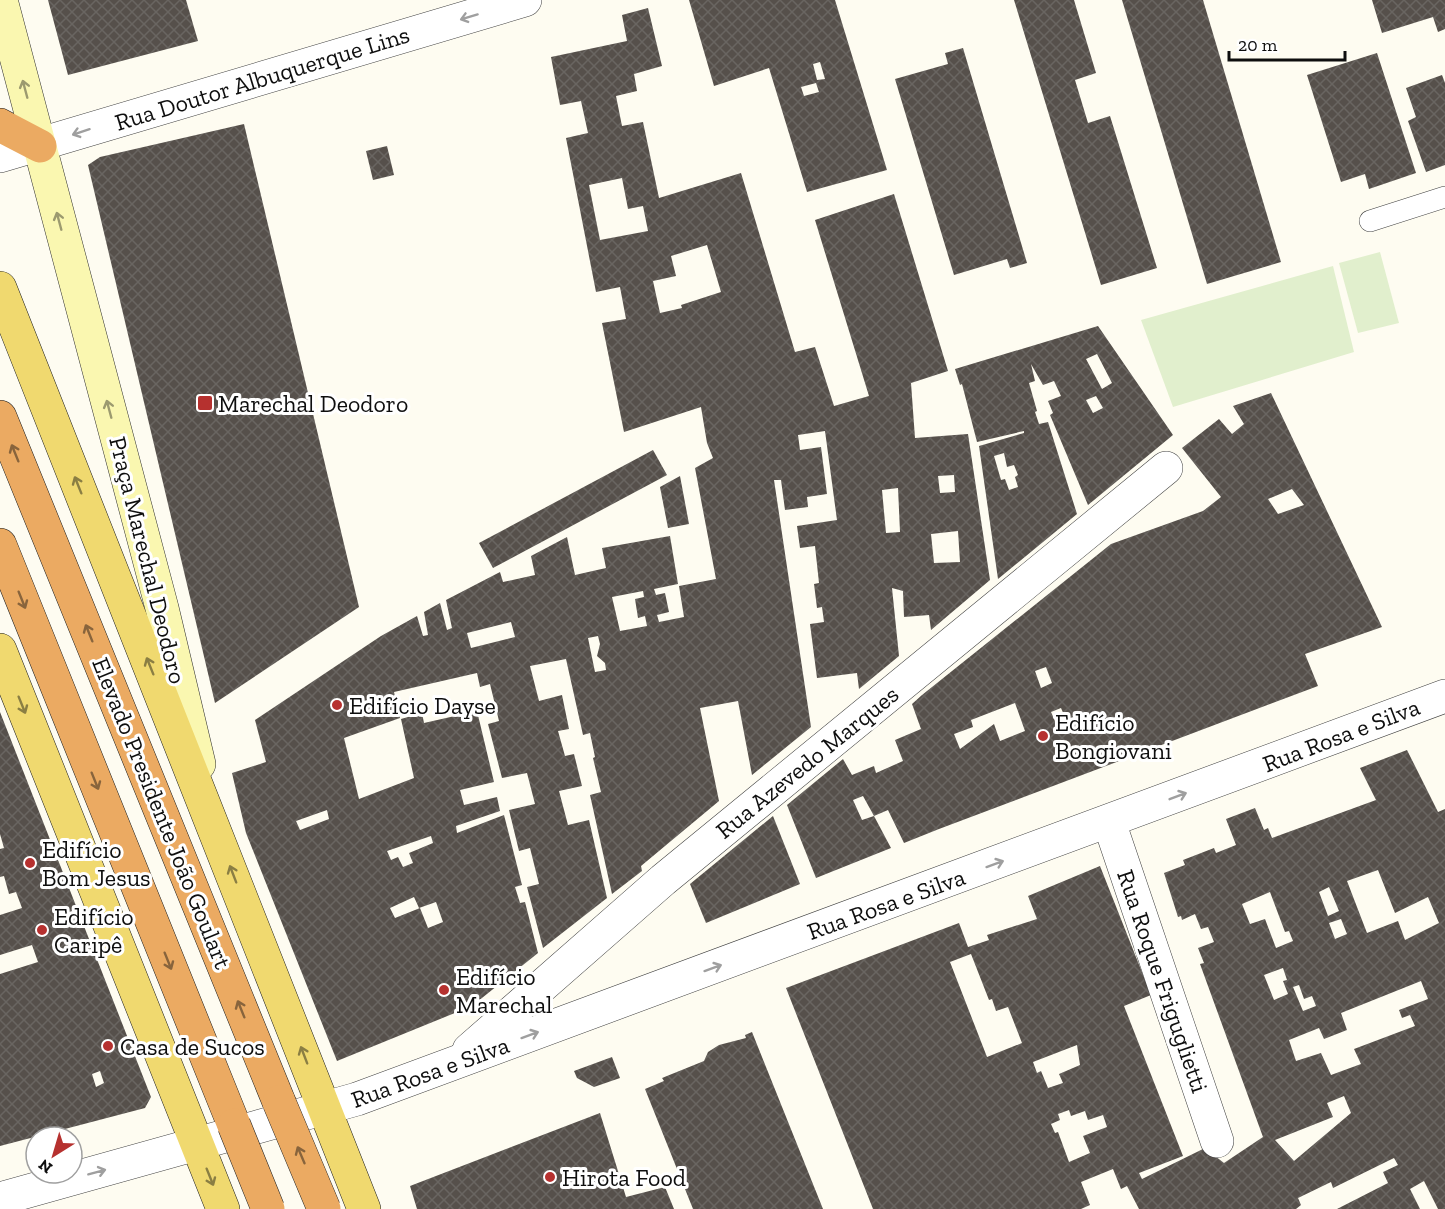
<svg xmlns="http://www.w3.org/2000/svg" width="1445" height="1209" viewBox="0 0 1445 1209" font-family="'Zilla Slab',serif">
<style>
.pitch{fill:#e1efcd}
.building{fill:url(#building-cross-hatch);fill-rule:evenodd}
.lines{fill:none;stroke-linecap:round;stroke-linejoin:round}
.lane-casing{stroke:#414141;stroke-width:22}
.street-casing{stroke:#414141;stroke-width:34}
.secondary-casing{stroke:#303030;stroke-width:34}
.primary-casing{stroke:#1f1f1f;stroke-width:34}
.highway-casing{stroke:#1f1f1f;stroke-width:34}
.lane{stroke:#fff;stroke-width:21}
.street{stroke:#fff;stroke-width:33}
.secondary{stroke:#faf7b0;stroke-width:33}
.primary{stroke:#f0d96f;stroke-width:33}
.highway{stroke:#ebaa62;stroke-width:33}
.highway-bridge-casing{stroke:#1f1f1f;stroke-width:34;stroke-linecap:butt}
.highway-bridge{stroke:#ebaa62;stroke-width:33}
.oneway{stroke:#9f9f9f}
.oneway2{stroke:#9c9a6f}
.oneway3{stroke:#88643c}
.oneway4{stroke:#8a7e43}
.poi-dot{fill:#b6312f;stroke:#fff;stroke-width:2}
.labels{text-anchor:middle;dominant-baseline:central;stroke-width:6;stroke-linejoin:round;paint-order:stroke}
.street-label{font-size:24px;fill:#0e0e0e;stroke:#fff}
.poi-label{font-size:24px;fill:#0e0e0e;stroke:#fff;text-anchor:start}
</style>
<defs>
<pattern id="building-cross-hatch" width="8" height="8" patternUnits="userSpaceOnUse" patternTransform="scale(1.5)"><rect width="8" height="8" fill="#56504b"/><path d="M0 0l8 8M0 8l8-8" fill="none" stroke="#696561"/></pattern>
</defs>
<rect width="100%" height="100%" fill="#fefcf1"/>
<g class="pitch">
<polygon points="1380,252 1399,323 1358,333 1339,263"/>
<polygon points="1333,266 1354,352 1173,407 1141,320"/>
</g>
<g class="building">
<polygon points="48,0 186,0 198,41 68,75"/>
<path d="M 689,0 L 835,0 L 887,170 L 807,192 L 769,68 L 714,86 ZM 820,62 L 825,79 L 817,80 L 813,64 ZM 816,83 L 819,92 L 804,96 L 801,87 Z"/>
<polygon points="1014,0 1074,0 1096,73 1075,80 1088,123 1110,116 1157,268 1101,285"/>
<polygon points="1122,0 1203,0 1281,262 1207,284"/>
<polygon points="1372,0 1445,0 1445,29 1438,32 1433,17 1382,33"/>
<path d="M 648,8 L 662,66 L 634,74 L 637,91 L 616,96 L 622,126 L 643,122 L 659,198 L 741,173 L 795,352 L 815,347 L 834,406 L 869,396 L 815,220 L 894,194 L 948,371 L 911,383 L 915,438 L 968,434 L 990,580 L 931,630 L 929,615 L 904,617 L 903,591 L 892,588 L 899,656 L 859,689 L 857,673 L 817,678 L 810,624 L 824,622 L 822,607 L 817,608 L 814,584 L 819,583 L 815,546 L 800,548 L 797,526 L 837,520 L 825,431 L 798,435 L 800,450 L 821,447 L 827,494 L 807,497 L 808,507 L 785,510 L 781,480 L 774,480 L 811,727 L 752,775 L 738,701 L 700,708 L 719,801 L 641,866 L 642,871 L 612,894 L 590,795 L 601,792 L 593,758 L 595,757 L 590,733 L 583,735 L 566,659 L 530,666 L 539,701 L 562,695 L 569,729 L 558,731 L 565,756 L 574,754 L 582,786 L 559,791 L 568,825 L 589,820 L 607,898 L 543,948 L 527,887 L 539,884 L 530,848 L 519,851 L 509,810 L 535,804 L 527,773 L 502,778 L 488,724 L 499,721 L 490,684 L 480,687 L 477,673 L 394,692 L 400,718 L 344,738 L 359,799 L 414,778 L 401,719 L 422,713 L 424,723 L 477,711 L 494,782 L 460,790 L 464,805 L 497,797 L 500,811 L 456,826 L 457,833 L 504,815 L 522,885 L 515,887 L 520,903 L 525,902 L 538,953 L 472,1006 L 337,1061 L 246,833 L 232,773 L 266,762 L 255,720 L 381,636 L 417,616 L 423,636 L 428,635 L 424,612 L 440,603 L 447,630 L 452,628 L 446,600 L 500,572 L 503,582 L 535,575 L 531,556 L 567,537 L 575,575 L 606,568 L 602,548 L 670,536 L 678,584 L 654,589 L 656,595 L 665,593 L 669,612 L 657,615 L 659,622 L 684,617 L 679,586 L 716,579 L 695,468 L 713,458 L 707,443 L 701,407 L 624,432 L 602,323 L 626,319 L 620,287 L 596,292 L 566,138 L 588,133 L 581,101 L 560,105 L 551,57 L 627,41 L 622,15 ZM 622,178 L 628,209 L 643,206 L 648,231 L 600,240 L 589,185 ZM 707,245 L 721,292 L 681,305 L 682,308 L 660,313 L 653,281 L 676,276 L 671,256 ZM 954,475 L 955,492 L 940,493 L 938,476 ZM 898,488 L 900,532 L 886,533 L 882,490 ZM 958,531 L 960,562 L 934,563 L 931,534 ZM 643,591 L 644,597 L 635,599 L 638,618 L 645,616 L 647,626 L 620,631 L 612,597 ZM 511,622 L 515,637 L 471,648 L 467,633 ZM 598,636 L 600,644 L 597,656 L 605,663 L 606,670 L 595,672 L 588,638 ZM 327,810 L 329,819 L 300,830 L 296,821 ZM 431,836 L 433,843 L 409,853 L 413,863 L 403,867 L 398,857 L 391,860 L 387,851 ZM 414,897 L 419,908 L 436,902 L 443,922 L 428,928 L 420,908 L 395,918 L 390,908 Z"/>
<polygon points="963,48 1027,263 1010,268 1007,259 954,275 895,79 948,64 945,53"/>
<polygon points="1377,53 1416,173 1369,189 1365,174 1341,182 1307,75"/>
<polygon points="1442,75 1445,83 1445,165 1426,172 1408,121 1416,117 1406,88"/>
<polygon points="244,124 359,607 215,703 88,165 100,157"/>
<polygon points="387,146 394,175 373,180 366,151"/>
<path d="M 1098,326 L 1173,435 L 1088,505 L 1050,415 L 1053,413 L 1048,401 L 1061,396 L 1054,381 L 1043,385 L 1031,364 L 1035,381 L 1029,383 L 1037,411 L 1035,412 L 1039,424 L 1048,422 L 1077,514 L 998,579 L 979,446 L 1024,433 L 1024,431 L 977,442 L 962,384 L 960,385 L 955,369 ZM 1097,354 L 1112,383 L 1102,389 L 1086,359 ZM 1096,396 L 1103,408 L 1093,413 L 1086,400 ZM 1004,453 L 1007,467 L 1014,465 L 1018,475 L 1015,477 L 1018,487 L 1009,490 L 1005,479 L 1001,480 L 994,456 Z"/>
<path d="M 1271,393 L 1382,627 L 1305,654 L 1318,686 L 939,829 L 904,843 L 888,810 L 874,816 L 891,848 L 816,878 L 787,805 L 843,759 L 852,775 L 874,766 L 876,773 L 903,761 L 895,740 L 921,729 L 912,704 L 922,695 L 1111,544 L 1203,511 L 1221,497 L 1182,448 L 1219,419 L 1232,434 L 1244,424 L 1233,406 ZM 1292,489 L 1304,505 L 1278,514 L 1268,499 ZM 1046,667 L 1052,683 L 1041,688 L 1035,671 ZM 1015,703 L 1025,731 L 1000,741 L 994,724 L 960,749 L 954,734 L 973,727 L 971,720 ZM 1061,708 L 1068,724 L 1058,728 L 1051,712 ZM 863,796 L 874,816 L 862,820 L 853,800 Z"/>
<polygon points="653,450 667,475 493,568 479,543"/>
<polygon points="680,476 689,524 668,528 660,487"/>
<path d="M 0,712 L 151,1097 L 145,1108 L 0,1146 L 0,974 L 38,962 L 32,945 L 0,955 L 0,915 L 22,908 L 16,892 L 9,894 L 4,876 L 0,877 L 0,849 L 4,848 L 0,834 ZM 100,1071 L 104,1083 L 96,1087 L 92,1074 Z"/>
<path d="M 1407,750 L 1438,812 L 1445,809 L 1445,1209 L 1438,1209 L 1424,1181 L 1410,1189 L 1420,1209 L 1337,1209 L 1388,1183 L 1383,1172 L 1398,1165 L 1394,1158 L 1333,1188 L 1331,1182 L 1298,1198 L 1301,1205 L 1296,1209 L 1139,1209 L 1127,1186 L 1121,1189 L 1113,1169 L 1081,1182 L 1090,1205 L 1081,1209 L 873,1209 L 786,988 L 959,923 L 968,947 L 989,940 L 987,935 L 1037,919 L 1028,896 L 1100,866 L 1151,995 L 1124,1006 L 1183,1156 L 1139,1173 L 1142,1179 L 1205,1148 L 1224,1163 L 1263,1137 L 1200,964 L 1204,963 L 1198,948 L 1214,942 L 1208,927 L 1201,929 L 1195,914 L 1182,920 L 1181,916 L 1178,917 L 1164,873 L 1185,865 L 1183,860 L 1214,848 L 1216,853 L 1236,845 L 1226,819 L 1255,808 L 1264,830 L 1268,828 L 1272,838 L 1376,800 L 1360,768 ZM 1378,870 L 1395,913 L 1428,897 L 1439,923 L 1405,940 L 1398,921 L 1367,933 L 1347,881 ZM 1329,887 L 1339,911 L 1328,916 L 1319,892 ZM 1270,892 L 1285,932 L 1289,931 L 1293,941 L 1276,948 L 1265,919 L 1250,924 L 1242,904 ZM 1341,919 L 1347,934 L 1335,939 L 1329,923 ZM 971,954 L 989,1000 L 992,999 L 996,1011 L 1008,1007 L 1022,1043 L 987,1057 L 950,962 ZM 1283,968 L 1287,980 L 1283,981 L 1288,994 L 1274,1000 L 1264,975 ZM 1421,981 L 1428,999 L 1399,1010 L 1402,1018 L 1410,1015 L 1415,1026 L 1354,1049 L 1361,1064 L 1331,1075 L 1321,1053 L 1296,1061 L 1289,1040 L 1319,1028 L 1324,1039 L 1347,1030 L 1341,1013 ZM 1299,985 L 1304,999 L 1312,996 L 1316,1006 L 1303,1011 L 1293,987 ZM 1077,1045 L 1080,1065 L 1059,1074 L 1063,1083 L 1048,1088 L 1041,1071 L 1037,1073 L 1033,1062 ZM 1344,1096 L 1351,1113 L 1294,1161 L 1275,1140 L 1333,1117 L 1327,1103 ZM 1069,1110 L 1071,1116 L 1085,1111 L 1088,1120 L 1103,1115 L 1107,1127 L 1083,1136 L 1090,1153 L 1069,1162 L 1058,1132 L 1055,1133 L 1051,1124 L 1060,1120 L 1058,1114 Z"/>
<polygon points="773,816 800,884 706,923 690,884"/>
<polygon points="752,1032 823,1209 693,1209 645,1089 664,1081 662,1078 704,1061 708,1052 719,1045 746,1038 745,1035"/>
<polygon points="612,1057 620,1078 594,1087 577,1078 574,1071"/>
<polygon points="600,1113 626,1197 665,1187 674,1209 417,1209 410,1186"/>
</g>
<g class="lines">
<defs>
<polyline id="lane" points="1370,221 1445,197"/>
<g id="street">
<polyline points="0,156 525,0"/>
<polyline points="1109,822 1217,1141"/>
<polyline points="469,1050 663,880 1166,468"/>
<polyline points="0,1199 357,1099 1445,696"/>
</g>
<polyline id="secondary" points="1,0 162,608 199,764"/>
<g id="primary">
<polyline points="0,288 364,1209"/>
<polyline points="0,650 223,1209"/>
</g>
<g id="highway">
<polyline points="0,125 40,146"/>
<polyline points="0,417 279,1102"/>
<polyline points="0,545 234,1125"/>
</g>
</defs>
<use href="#lane" class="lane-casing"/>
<use href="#street" class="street-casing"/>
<use href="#secondary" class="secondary-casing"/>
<use href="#primary" class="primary-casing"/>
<use href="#highway" class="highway-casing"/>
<use href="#lane" class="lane"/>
<use href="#street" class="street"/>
<use href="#secondary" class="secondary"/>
<use href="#primary" class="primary"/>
<use href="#highway" class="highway"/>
<defs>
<g id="highway-bridge">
<polyline points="279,1102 324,1209"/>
<polyline points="234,1125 268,1209"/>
</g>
</defs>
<use href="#highway-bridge" class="highway-bridge-casing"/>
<use href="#highway-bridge" class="highway-bridge"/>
</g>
<defs><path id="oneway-shaft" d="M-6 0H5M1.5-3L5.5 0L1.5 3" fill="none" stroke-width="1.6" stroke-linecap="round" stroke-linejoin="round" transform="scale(1.5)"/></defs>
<g class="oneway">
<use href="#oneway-shaft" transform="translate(469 17) rotate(163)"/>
<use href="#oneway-shaft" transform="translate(81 132) rotate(162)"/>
<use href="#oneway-shaft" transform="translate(1178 796) rotate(-21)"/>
<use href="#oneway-shaft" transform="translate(995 864) rotate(-20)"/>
<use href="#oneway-shaft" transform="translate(713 968) rotate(-20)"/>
<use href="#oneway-shaft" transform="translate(530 1035) rotate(-20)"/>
<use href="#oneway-shaft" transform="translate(97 1172) rotate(-15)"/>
</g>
<g class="oneway2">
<use href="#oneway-shaft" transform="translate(25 89) rotate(-105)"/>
<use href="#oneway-shaft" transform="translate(59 221) rotate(-105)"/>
<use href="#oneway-shaft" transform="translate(109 409) rotate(-105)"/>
</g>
<g class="oneway3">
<use href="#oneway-shaft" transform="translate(15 453) rotate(-112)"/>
<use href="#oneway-shaft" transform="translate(22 600) rotate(68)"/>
<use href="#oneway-shaft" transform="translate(89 633) rotate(-112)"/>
<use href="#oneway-shaft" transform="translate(95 781) rotate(68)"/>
<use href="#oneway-shaft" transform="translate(168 961) rotate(68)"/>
<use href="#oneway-shaft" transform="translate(241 1009) rotate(-112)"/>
<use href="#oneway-shaft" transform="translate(301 1155) rotate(-113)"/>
</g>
<g class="oneway4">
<use href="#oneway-shaft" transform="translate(78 485) rotate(-112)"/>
<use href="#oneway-shaft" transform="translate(150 666) rotate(-112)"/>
<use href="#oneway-shaft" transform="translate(22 705) rotate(68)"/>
<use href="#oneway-shaft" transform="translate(233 874) rotate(-111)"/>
<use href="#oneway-shaft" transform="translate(304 1055) rotate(-111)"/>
<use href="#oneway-shaft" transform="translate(210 1177) rotate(68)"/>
</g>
<g class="poi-dot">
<rect x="197" y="395" width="16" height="16" rx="3"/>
<circle cx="337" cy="705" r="6"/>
<circle cx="1043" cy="736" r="6"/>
<circle cx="30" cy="863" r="6"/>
<circle cx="42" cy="930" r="6"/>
<circle cx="444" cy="990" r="6"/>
<circle cx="108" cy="1046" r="6"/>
<circle cx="550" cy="1177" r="6"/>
</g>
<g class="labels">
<g class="street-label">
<text transform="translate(262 78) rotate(-17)">Rua Doutor Albuquerque Lins</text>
<text transform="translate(148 560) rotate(76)">Praça Marechal Deodoro</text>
<text transform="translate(1341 735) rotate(-21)">Rua Rosa e Silva</text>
<text transform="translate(807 762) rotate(-39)">Rua Azevedo Marques</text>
<text transform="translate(162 813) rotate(68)">Elevado Presidente João Goulart</text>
<text transform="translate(886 904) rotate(-20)">Rua Rosa e Silva</text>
<text transform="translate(1163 981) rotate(71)">Rua Roque Friguglietti</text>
<text transform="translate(430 1072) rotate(-20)">Rua Rosa e Silva</text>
</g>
<g class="poi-label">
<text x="218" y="403">Marechal Deodoro</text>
<text x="349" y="705">Edifício Dayse</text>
<text x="1055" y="722">Edifício<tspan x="1055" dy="28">Bongiovani</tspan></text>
<text x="42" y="849">Edifício<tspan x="42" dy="28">Bom Jesus</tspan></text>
<text x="54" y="916">Edifício<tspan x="54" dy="28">Caripê</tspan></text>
<text x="456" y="976">Edifício<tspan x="456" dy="28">Marechal</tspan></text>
<text x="120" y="1046">Casa de Sucos</text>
<text x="562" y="1177">Hirota Food</text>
</g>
</g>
<g transform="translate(54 1155) rotate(217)"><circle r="28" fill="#ffffff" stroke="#9f9f9f" stroke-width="1.5"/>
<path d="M0-4.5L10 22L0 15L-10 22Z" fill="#b6312f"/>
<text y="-9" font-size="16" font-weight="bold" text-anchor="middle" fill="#0e0e0e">N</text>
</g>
<path d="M1229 51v9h116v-9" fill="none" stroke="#0e0e0e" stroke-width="3"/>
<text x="1238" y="51" font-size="18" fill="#0e0e0e" stroke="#ffffff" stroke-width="4.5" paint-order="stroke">20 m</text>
</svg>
